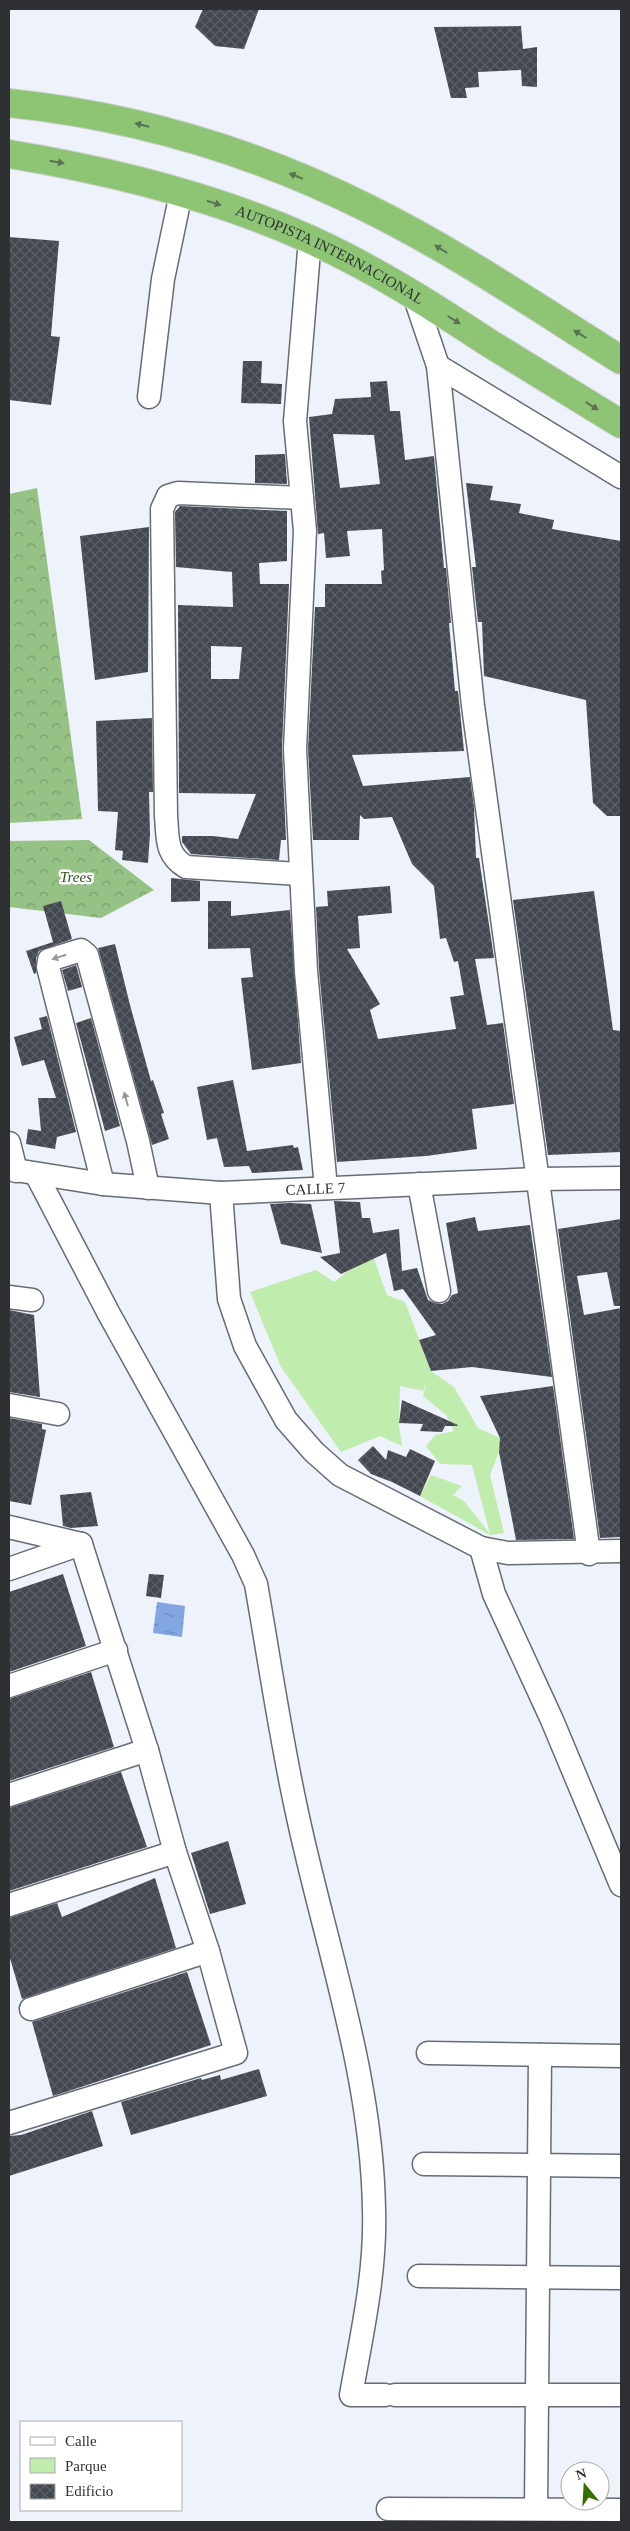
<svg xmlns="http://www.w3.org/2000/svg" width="630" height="2531" viewBox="0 0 630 2531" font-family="Georgia,serif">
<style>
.forest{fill:url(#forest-crowns)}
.park{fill:#c0ecae}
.water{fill:url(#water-ripples)}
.building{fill:url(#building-cross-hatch);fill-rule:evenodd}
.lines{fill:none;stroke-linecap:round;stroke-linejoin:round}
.minor-casing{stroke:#676c74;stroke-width:25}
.highway-casing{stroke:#d1d1d2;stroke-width:30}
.minor{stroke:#fff;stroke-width:22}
.highway{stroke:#8ec575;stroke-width:28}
.oneway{fill:#597351}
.oneway2{fill:#96989a}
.labels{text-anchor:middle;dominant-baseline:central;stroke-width:5;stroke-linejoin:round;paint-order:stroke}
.street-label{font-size:15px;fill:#2e3034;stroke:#fff}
.park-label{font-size:15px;font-style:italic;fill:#285012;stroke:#fff}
</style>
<defs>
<pattern id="forest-crowns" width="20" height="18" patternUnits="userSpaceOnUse" patternTransform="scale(1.25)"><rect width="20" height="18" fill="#97c285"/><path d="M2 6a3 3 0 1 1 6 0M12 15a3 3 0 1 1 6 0" fill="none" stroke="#7c9e6e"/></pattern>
<pattern id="water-ripples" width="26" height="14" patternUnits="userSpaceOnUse" patternTransform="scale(1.25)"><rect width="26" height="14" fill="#81a6e1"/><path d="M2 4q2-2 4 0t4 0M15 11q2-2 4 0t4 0" fill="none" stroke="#6a88b7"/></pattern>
<pattern id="building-cross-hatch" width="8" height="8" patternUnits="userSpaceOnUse" patternTransform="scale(1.25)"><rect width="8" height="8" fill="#43474f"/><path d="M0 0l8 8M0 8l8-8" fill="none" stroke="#5c5f66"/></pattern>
</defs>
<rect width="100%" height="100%" fill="#edf2fb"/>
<g class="forest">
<polygon points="37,488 82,819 9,823 9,494"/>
<polygon points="89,840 154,890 101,918 9,907 9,841"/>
</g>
<polygon class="park" points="372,1253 387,1295 405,1302 431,1371 454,1387 478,1428 500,1438 499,1452 490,1475 504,1533 490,1535 420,1496 431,1475 462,1486 453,1495 464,1501 490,1534 472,1465 440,1464 426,1446 435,1435 454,1431 446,1415 423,1396 427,1381 423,1391 400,1386 399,1426 402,1446 380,1436 341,1452 281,1367 250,1292 316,1270 334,1282"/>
<polygon class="water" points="157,1602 185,1606 182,1637 153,1633"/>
<g class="building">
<polygon points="203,9 259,9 244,49 215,46 195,27"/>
<polygon points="521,26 523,49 537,47 537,87 522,86 521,70 478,72 479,87 465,88 467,98 451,98 434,27"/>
<polygon points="9,237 59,241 51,336 60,337 51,405 9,400"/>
<polygon points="243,361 262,361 261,383 282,384 281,404 241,403"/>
<path d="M 387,381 L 390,411 L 400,411 L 405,460 L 434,456 L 444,568 L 446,568 L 451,623 L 449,623 L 455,691 L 458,691 L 464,751 L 352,755 L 363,786 L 470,777 L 474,807 L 476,858 L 479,858 L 494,958 L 475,959 L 487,1025 L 503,1023 L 514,1104 L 472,1109 L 477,1149 L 426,1156 L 337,1162 L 319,970 L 316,907 L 328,906 L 327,891 L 390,886 L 392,913 L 358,916 L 360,948 L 347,949 L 380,1004 L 370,1010 L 378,1039 L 456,1029 L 450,997 L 464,995 L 458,961 L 454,962 L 446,938 L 440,939 L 434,886 L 412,864 L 392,817 L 364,819 L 360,815 L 359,840 L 313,840 L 308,749 L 315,607 L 325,607 L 325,584 L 382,584 L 381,571 L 384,570 L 382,529 L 347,531 L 350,556 L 326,558 L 324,533 L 318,534 L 309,417 L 332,414 L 335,399 L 371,397 L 370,382 ZM 333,434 L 374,435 L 380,484 L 340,488 Z"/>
<polygon points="285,454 287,484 255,483 255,455"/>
<polygon points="466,483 493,486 490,500 521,504 519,513 554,520 552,529 621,541 621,816 607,816 593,803 586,700 484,676 482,622 478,622 472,567 476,567"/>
<path d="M 180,506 L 287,511 L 287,561 L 259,563 L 260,584 L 289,584 L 282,748 L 286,840 L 281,840 L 279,860 L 191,854 L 182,842 L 182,836 L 213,836 L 238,839 L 256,794 L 179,793 L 178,605 L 233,607 L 232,572 L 176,567 L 175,512 ZM 211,646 L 242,647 L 239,679 L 211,679 Z"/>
<polygon points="149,527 148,672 95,680 80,536"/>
<polygon points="152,718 153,792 149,792 150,834 148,863 122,860 123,851 115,850 118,812 98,811 96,721"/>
<polygon points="171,878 200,881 200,901 171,902"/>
<polygon points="594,891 613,1030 621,1031 621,1152 548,1155 513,900"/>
<polygon points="61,901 72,939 39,951 36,958 36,973 34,974 26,951 53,942 43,906"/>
<polygon points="208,901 231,901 231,916 290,910 301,1063 252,1070 241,978 253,977 250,948 208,949"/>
<polygon points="115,944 130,1005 151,1081 153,1080 164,1113 161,1114 169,1139 152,1145 98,948"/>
<polygon points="76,965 82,987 68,991 62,970"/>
<polygon points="47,1016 76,1132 57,1137 55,1149 26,1144 28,1129 41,1131 38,1098 56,1098 44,1060 22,1066 14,1037 42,1029 39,1018"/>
<polygon points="91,1018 120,1126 105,1131 76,1023"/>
<polygon points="233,1080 247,1151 293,1145 294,1148 298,1147 303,1170 252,1173 249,1166 224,1167 217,1138 207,1140 197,1087"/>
<polygon points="334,1201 360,1202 362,1218 370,1218 373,1233 399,1229 402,1271 417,1268 428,1300 435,1303 442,1304 448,1301 452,1295 458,1293 446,1223 475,1217 478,1231 530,1225 552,1377 472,1367 431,1371 419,1340 436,1335 403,1289 394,1291 386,1253 341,1274 320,1257 340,1253"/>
<polygon points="290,1203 311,1204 322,1253 281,1244 270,1204"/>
<polygon points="621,1219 621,1306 614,1306 607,1272 577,1276 584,1315 621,1308 621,1537 600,1538 558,1229"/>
<polygon points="9,1310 34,1315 40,1397 9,1392"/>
<polygon points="553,1386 574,1539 516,1540 499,1452 500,1438 480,1396"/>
<polygon points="402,1400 458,1425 457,1426 445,1426 442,1432 420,1431 423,1424 399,1423"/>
<polygon points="9,1418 42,1424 42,1429 46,1430 31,1505 9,1501"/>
<polygon points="373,1446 386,1460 388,1450 406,1457 410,1449 435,1461 420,1496 392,1482 371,1474 358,1460"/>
<polygon points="91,1492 98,1526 71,1528 63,1526 60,1495"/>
<polygon points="63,1574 86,1646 9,1672 9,1592"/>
<polygon points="149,1574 164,1575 161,1598 146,1596"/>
<polygon points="91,1672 114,1747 9,1781 9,1699"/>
<polygon points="121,1772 147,1847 9,1891 9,1808"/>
<polygon points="228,1841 246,1904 210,1914 191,1853"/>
<polygon points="155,1878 176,1948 22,1999 9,1955 9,1918 57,1903 62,1917"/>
<polygon points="187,1972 211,2045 53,2096 32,2022"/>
<polygon points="259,2069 267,2096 131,2135 121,2102 201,2078 202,2080 220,2075 221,2080"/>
<polygon points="92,2111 103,2146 9,2176 9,2136 21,2135"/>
</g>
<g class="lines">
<defs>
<g id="minor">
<polyline points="310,239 295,421 305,531 295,749 306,971 326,1188"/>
<polyline points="414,295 438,366 621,477"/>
<polyline points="438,366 473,706 589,1554"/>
<polyline points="149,397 163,279 181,193"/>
<path d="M 300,874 L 186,867 C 165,854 168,838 166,816 L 162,509 L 168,496 L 178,493 L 302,498"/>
<polyline points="9,1143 16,1171"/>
<path id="s1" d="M 9,1169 L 103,1184 L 221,1193 L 537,1179 L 621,1178"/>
<path d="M 36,1174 L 109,1314 L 243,1555 L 256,1584 C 269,1658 280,1734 296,1808 C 324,1942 372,2072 374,2210 C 376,2272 362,2333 351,2395 L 385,2395"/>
<polyline points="103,1184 48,967 49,960 81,950 87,955 138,1141 148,1188"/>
<polyline points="419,1184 439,1291"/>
<polyline points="221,1193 229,1299 245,1346 286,1420 314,1452 340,1475 481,1548 508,1553 621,1551"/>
<polyline points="9,1297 32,1300"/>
<polyline points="9,1405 58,1414"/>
<polyline points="9,1527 81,1544"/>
<polyline points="481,1548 494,1594 552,1720 621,1885"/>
<polyline points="9,1569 81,1544"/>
<polyline points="9,1686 116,1650"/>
<polyline points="9,1795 147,1750"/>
<polyline points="9,1905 175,1852"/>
<polyline points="31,2009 208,1951"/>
<polyline points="428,2053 621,2056"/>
<polyline points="9,2123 236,2053 208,1951 175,1852 147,1750 81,1544"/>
<polyline points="424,2164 621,2166"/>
<polyline points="419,2276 621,2278"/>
<polyline points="395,2395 621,2395"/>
<polyline points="388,2509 621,2510"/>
<polyline points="536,2509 540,2055"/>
</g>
<g id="highway">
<path d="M 9,103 C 134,116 256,152 369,209 C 456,252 538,308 621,360"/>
<path id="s2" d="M 9,154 C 112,171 214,196 309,239 C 373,268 431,305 489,343 C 533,370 577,397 621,424"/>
</g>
</defs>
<use href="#minor" class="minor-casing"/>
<use href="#highway" class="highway-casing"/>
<use href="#minor" class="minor"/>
<use href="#highway" class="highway"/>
</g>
<defs><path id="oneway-solid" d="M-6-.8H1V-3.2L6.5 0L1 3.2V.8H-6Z" transform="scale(1.25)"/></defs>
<g class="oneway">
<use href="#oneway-solid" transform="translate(142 125) rotate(-166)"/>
<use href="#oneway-solid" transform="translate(57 162) rotate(10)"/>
<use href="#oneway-solid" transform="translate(296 176) rotate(-158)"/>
<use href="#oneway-solid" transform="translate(214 203) rotate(17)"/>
<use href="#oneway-solid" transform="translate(441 249) rotate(-148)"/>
<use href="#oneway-solid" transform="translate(454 320) rotate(32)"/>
<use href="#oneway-solid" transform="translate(580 334) rotate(-148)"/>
<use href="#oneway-solid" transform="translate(592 406) rotate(32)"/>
</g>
<g class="oneway2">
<use href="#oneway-solid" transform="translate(59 957) rotate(163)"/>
<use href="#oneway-solid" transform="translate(126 1099) rotate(-105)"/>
</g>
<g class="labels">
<g class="street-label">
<text stroke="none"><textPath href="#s2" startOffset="338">AUTOPISTA INTERNACIONAL</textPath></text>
<text stroke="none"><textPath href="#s1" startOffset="308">CALLE 7</textPath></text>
</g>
<g class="park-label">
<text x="76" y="877">Trees</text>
</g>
</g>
<rect width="630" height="2531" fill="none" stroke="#2e3034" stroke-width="20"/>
<rect x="20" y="2421" width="162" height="90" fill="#ffffff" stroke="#abacae"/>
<rect x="30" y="2437" width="25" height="8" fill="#ffffff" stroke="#abacae"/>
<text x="65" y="2446" font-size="15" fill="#2e3034">Calle</text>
<rect x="30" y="2458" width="25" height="15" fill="#c0ecae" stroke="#abacae"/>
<text x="65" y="2471" font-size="15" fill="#2e3034">Parque</text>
<rect x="30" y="2484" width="25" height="15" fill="url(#building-cross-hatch)" stroke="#abacae"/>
<text x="65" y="2496" font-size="15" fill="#2e3034">Edificio</text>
<g transform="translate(585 2486) rotate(342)"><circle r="24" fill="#ffffff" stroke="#abacae"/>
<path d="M0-4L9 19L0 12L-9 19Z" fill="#327002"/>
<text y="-8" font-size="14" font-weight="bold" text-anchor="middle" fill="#2e3034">N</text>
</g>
</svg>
